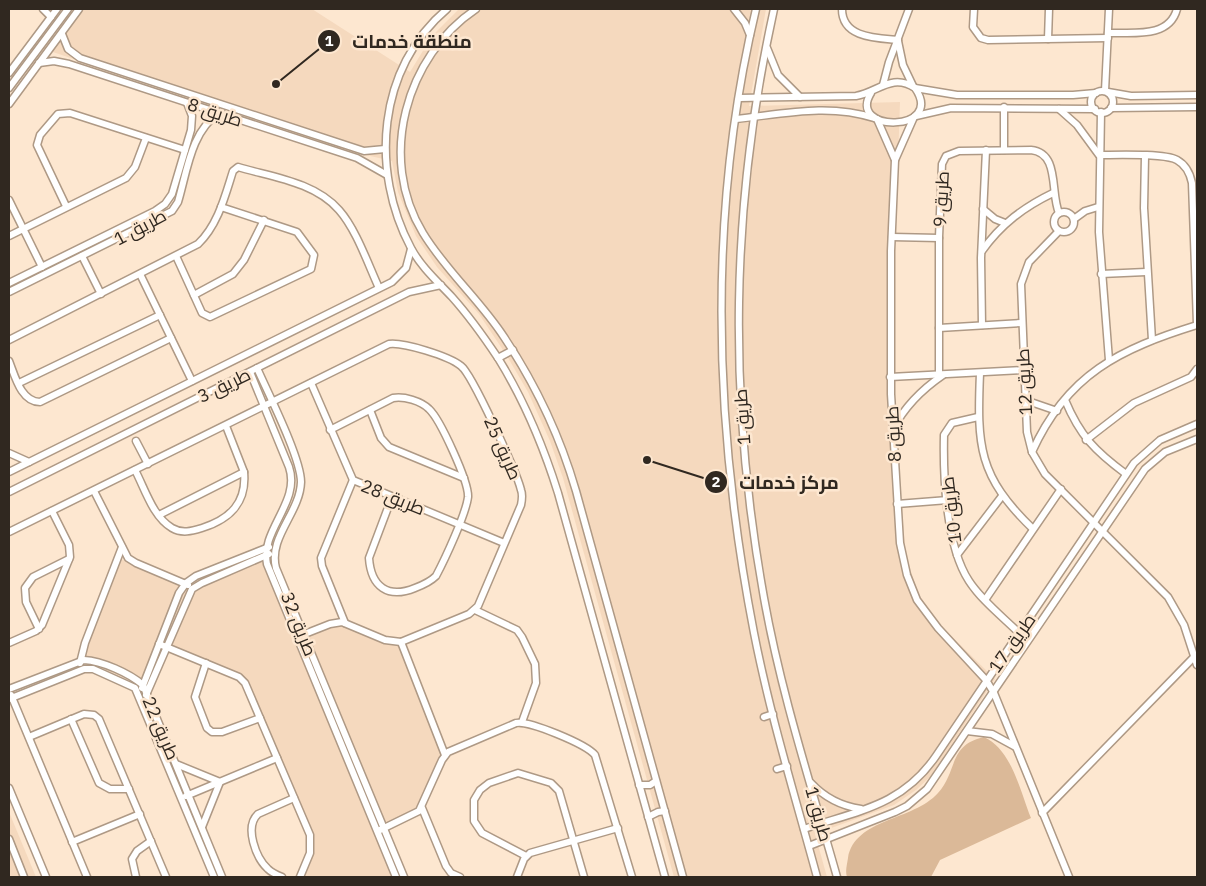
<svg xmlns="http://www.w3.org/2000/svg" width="1206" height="886" viewBox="0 0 1206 886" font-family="'IBM Plex Sans',Cairo,sans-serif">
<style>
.built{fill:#f5d9be}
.green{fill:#dbb998}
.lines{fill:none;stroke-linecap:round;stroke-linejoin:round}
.street-casing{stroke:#ae9985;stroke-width:9}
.street{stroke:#fff;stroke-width:6}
.labels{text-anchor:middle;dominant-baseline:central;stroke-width:5;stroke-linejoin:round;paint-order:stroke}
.street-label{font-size:18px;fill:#302820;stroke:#fde7d0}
.leader{fill:none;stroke:#302820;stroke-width:2}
.callout-dot{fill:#302820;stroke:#fde7d0;stroke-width:2}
.mark-label{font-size:15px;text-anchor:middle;font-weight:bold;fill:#fff}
.callout-label{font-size:19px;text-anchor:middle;font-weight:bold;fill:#302820;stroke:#fde7d0;stroke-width:5;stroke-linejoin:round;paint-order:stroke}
</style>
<rect width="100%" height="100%" fill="#fde7d0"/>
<g class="built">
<polygon points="75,9 312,9 410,72 432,36 459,9 766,9 749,106 900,102 892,336 898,467 906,557 919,595 938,623 995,679 930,777 916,790 894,805 815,834 827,877 674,877 563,478 550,441 528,392 507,356 479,314 437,267 416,236 398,192 392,161 340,149 44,49"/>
<polygon points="270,550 273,570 301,638 342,624 384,642 399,645 442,755 418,810 380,828 400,877 303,877 313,844 247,682 241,675 164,644 142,695 138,685 130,680 95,666 83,664 85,650 121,559 186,588 198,578"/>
<polygon points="9,812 36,877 9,877"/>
</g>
<path class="green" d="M 984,737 C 1012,750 1020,791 1031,818 L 940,860 L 931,877 L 847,877 C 845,871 847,865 848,858 C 855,818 913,821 938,793 C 958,771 948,745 984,737 Z"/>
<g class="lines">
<defs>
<g id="street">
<polyline points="43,9 51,17"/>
<path d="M 447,9 C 377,68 370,171 411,248 C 421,267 438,282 452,297 C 469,316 484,337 498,358 C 524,400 543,445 558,493 L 665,877"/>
<path d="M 476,9 C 406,56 377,158 423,233 C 446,271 480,300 504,337 C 536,385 560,436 576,491 L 683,877"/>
<polyline points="734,9 745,23 750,35"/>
<path d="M 756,9 C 707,214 714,427 754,633 C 770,715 795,796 817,877"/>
<path d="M 774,9 C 730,207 728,399 764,598 C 781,693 811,785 837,877"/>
<path d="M 842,9 C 842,38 876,38 898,40"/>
<polyline points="974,9 973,27 981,38 988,40 1108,38"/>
<path d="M 1108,33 C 1132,32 1169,39 1177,9"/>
<polyline points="62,34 68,49 80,58 364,151 385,149"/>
<polyline points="1048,39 1049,9"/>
<polyline points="898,41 903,65 913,86"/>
<polyline points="767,48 778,75 800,97"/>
<polyline points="39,63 54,61 69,64 357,158 387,175"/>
<polyline points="9,73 57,9"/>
<polyline points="883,85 889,62 909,9"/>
<polyline points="9,88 68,9"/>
<polyline points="915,88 957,95 1073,95 1096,93"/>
<polyline points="1105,91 1109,9"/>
<circle cx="1102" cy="102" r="11"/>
<polyline points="1108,92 1131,96 1197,95"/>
<path d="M 740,98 L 856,96 C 878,92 892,73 915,88 C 946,133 846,133 871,93"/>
<polyline points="9,104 79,9"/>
<polyline points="1004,107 1004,150"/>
<polyline points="1111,108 1197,107"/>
<path d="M 1059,109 L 1077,125 L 1099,155 C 1116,155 1164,153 1177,160 C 1186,165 1190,173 1192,183 L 1197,324"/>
<polyline points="1101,112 1099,232 1109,360"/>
<polyline points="916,116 951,108 1095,109"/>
<polyline points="914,117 895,160 891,251 891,394 900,543 907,575 917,600 938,628 986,680 994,693 1069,877"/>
<path d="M 736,119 C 783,114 828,103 874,118"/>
<polyline points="877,119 895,160"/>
<polyline points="1145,156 1144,208 1152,340"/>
<polyline points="9,200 42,267"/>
<polyline points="66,206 37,145 40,135 58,114 70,113 185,150"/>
<polyline points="983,209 995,219 1005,223"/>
<circle cx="1064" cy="222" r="10"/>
<polyline points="1074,219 1085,211 1098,207"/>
<polyline points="1059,231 1029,262 1021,284 1027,432 1032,452 1045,474 1168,597 1184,625 1197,665"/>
<polyline points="9,236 126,178 135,167 146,138"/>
<polyline points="892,237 939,238"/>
<path d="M 982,251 C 1001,224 1024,207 1053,193"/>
<polyline points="82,256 101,294"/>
<polyline points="176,256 202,313 210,317 311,269 314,255 297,232 221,207"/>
<polyline points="140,274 192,381"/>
<polyline points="1101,274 1146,272"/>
<polyline points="9,283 155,211 165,204 172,194 191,130 192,116 187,103"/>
<path d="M 9,292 L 172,211 L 178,202 C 187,172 191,131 219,113"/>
<polyline points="194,295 233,274 244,260 264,220"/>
<polyline points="982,325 981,258 986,150"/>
<polyline points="939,328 1021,323"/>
<path d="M 9,340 L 198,244 C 218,225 225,196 233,171 L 238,167 C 272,177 315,182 339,210 C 356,229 368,264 379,288"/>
<polyline points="498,358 513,350"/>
<path d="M 9,361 C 15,376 21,402 40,402 L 171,338"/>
<path d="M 257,368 C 268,393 301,458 301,482 C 300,513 268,537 276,568 L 404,877"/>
<path d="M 250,372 L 289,467 C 301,502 260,530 267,564 L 396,877"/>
<path d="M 980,373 C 977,446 978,476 1033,529"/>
<path d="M 939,375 L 939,237 L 942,164 L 946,156 L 959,151 L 1031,150 C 1060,153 1050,192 1059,213"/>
<polyline points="890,377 1024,370"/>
<polyline points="19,383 160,315"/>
<polyline points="311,383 353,480 504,543"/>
<polyline points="1025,400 1057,411"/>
<path d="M 1065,400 C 1080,436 1095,451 1126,474"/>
<polyline points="370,410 381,438 389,447 464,478"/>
<path d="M 978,417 L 952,423 L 944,435 C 943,476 946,546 969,581 C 982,601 1003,617 1020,634"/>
<path d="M 893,429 C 905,406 921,390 943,375"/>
<path d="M 330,430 L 393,398 C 404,396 421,401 429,409 C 440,419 469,482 468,497 C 466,514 445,559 436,576 C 430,582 423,585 415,588 C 388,599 371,587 369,558 L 392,497"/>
<polyline points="1086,440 1134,403 1191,377 1197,369"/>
<polyline points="136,441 148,464"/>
<path d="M 1032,452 C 1067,374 1120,349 1197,325"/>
<polyline points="9,453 29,462"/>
<path d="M 135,470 C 145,489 153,517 172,528 C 182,534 192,531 202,528 C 230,519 247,503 244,472 L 226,426"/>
<polyline points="9,472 392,282 406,268 411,249"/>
<polyline points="94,491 128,558 136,563 188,585"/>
<polyline points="9,492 409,292 441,285"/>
<polyline points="897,504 948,500"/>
<polyline points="159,515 244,472"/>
<path d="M 9,532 L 389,344 C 403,342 449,356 461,366 C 472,374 517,473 521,490 C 523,495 522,500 521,505 L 478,606 L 469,614 L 401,642 L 385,640 L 342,622 L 330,624 L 297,637"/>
<polyline points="957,555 1002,496"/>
<polyline points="985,600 1061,489"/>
<polyline points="475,610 517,630 522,637 535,664 536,683 522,722"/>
<polyline points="345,623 322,566 321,558 353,480"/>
<polyline points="39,629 26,602 25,588 33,577 69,559"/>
<polyline points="401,642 445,755"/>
<polyline points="9,643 36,631 42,625 70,557 69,545 52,511"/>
<polyline points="159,644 239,677 245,683 310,835 310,853 300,877"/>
<polyline points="80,663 85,643 122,547"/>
<polyline points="206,663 195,697 207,728 212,732 222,732 260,718"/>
<polyline points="142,688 179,593 186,583 196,576 269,547"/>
<path d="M 9,689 L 84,660 C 102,661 129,673 143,685 L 222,877"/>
<polyline points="11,695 87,877"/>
<polyline points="146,695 192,589 202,583 269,554"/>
<polyline points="9,699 84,669 93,669 135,688 214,877"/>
<polyline points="764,717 773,714"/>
<polyline points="71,719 99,783 110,789 129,789"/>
<polyline points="967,731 992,734 1014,746"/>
<polyline points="29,737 84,714 94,715 99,719 166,877"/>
<polyline points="176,764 220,782 202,827"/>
<polyline points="777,769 787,766"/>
<path d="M 811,783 C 825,798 841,806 861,809"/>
<polyline points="639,785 650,785 656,781"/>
<polyline points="9,788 46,877"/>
<polyline points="186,796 277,758"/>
<polyline points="422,808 446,866 451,873 460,877"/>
<polyline points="1042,813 1195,656"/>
<polyline points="648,817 658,812 665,811"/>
<path d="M 804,829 C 857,811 902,806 936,756 L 1134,463 L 1160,440 L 1197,424"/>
<path d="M 380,830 L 419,811 L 442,760 L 448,752 L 516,723 C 528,720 586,744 595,755 L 632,877"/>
<polyline points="9,839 24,877"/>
<polyline points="72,842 140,814"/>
<polyline points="809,846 895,812 907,806 927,789 1145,469 1165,452 1197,439"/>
<polyline points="526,856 482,833 474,821 474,800 480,790 489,783 518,773 551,783 559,791 584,877"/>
<polyline points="136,877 132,859 137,851 151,841"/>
<path d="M 282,877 C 277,875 272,873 268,869 C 256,858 244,827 258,814 L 294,798"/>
<polyline points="517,877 524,859 530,853 618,828"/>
</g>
</defs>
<use href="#street" class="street-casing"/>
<use href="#street" class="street"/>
</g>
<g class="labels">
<g class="street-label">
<text transform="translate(215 112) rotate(18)">طريق 8</text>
<text transform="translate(941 199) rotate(-87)">طريق 9</text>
<text transform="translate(140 227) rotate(-28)">طريق 1</text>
<text transform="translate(1024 382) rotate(-93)">طريق 12</text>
<text transform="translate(224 385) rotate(-26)">طريق 3</text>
<text transform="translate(742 417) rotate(-94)">طريق 1</text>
<text transform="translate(893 434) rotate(-93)">طريق 8</text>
<text transform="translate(503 448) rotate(66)">طريق 25</text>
<text transform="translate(393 497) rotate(22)">طريق 28</text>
<text transform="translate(951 510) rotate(-97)">طريق 10</text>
<text transform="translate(299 624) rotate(68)">طريق 32</text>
<text transform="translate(1012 643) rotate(-55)">طريق 17</text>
<text transform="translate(161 728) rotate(67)">طريق 22</text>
<text transform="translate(819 814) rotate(74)">طريق 1</text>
</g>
</g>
<path class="leader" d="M276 84L329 41M647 460L716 482"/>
<g class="callout-dot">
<circle cx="276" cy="84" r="5"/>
<circle cx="647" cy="460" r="5"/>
<circle cx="329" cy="41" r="12"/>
<circle cx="716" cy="482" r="12"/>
</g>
<g class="mark-label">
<text x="329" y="46">1</text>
<text x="716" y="487">2</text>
</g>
<g class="callout-label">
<text x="412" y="48">منطقة خدمات</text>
<text x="789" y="489">مركز خدمات</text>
</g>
<rect width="1206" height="886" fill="none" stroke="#302820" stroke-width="20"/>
</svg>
